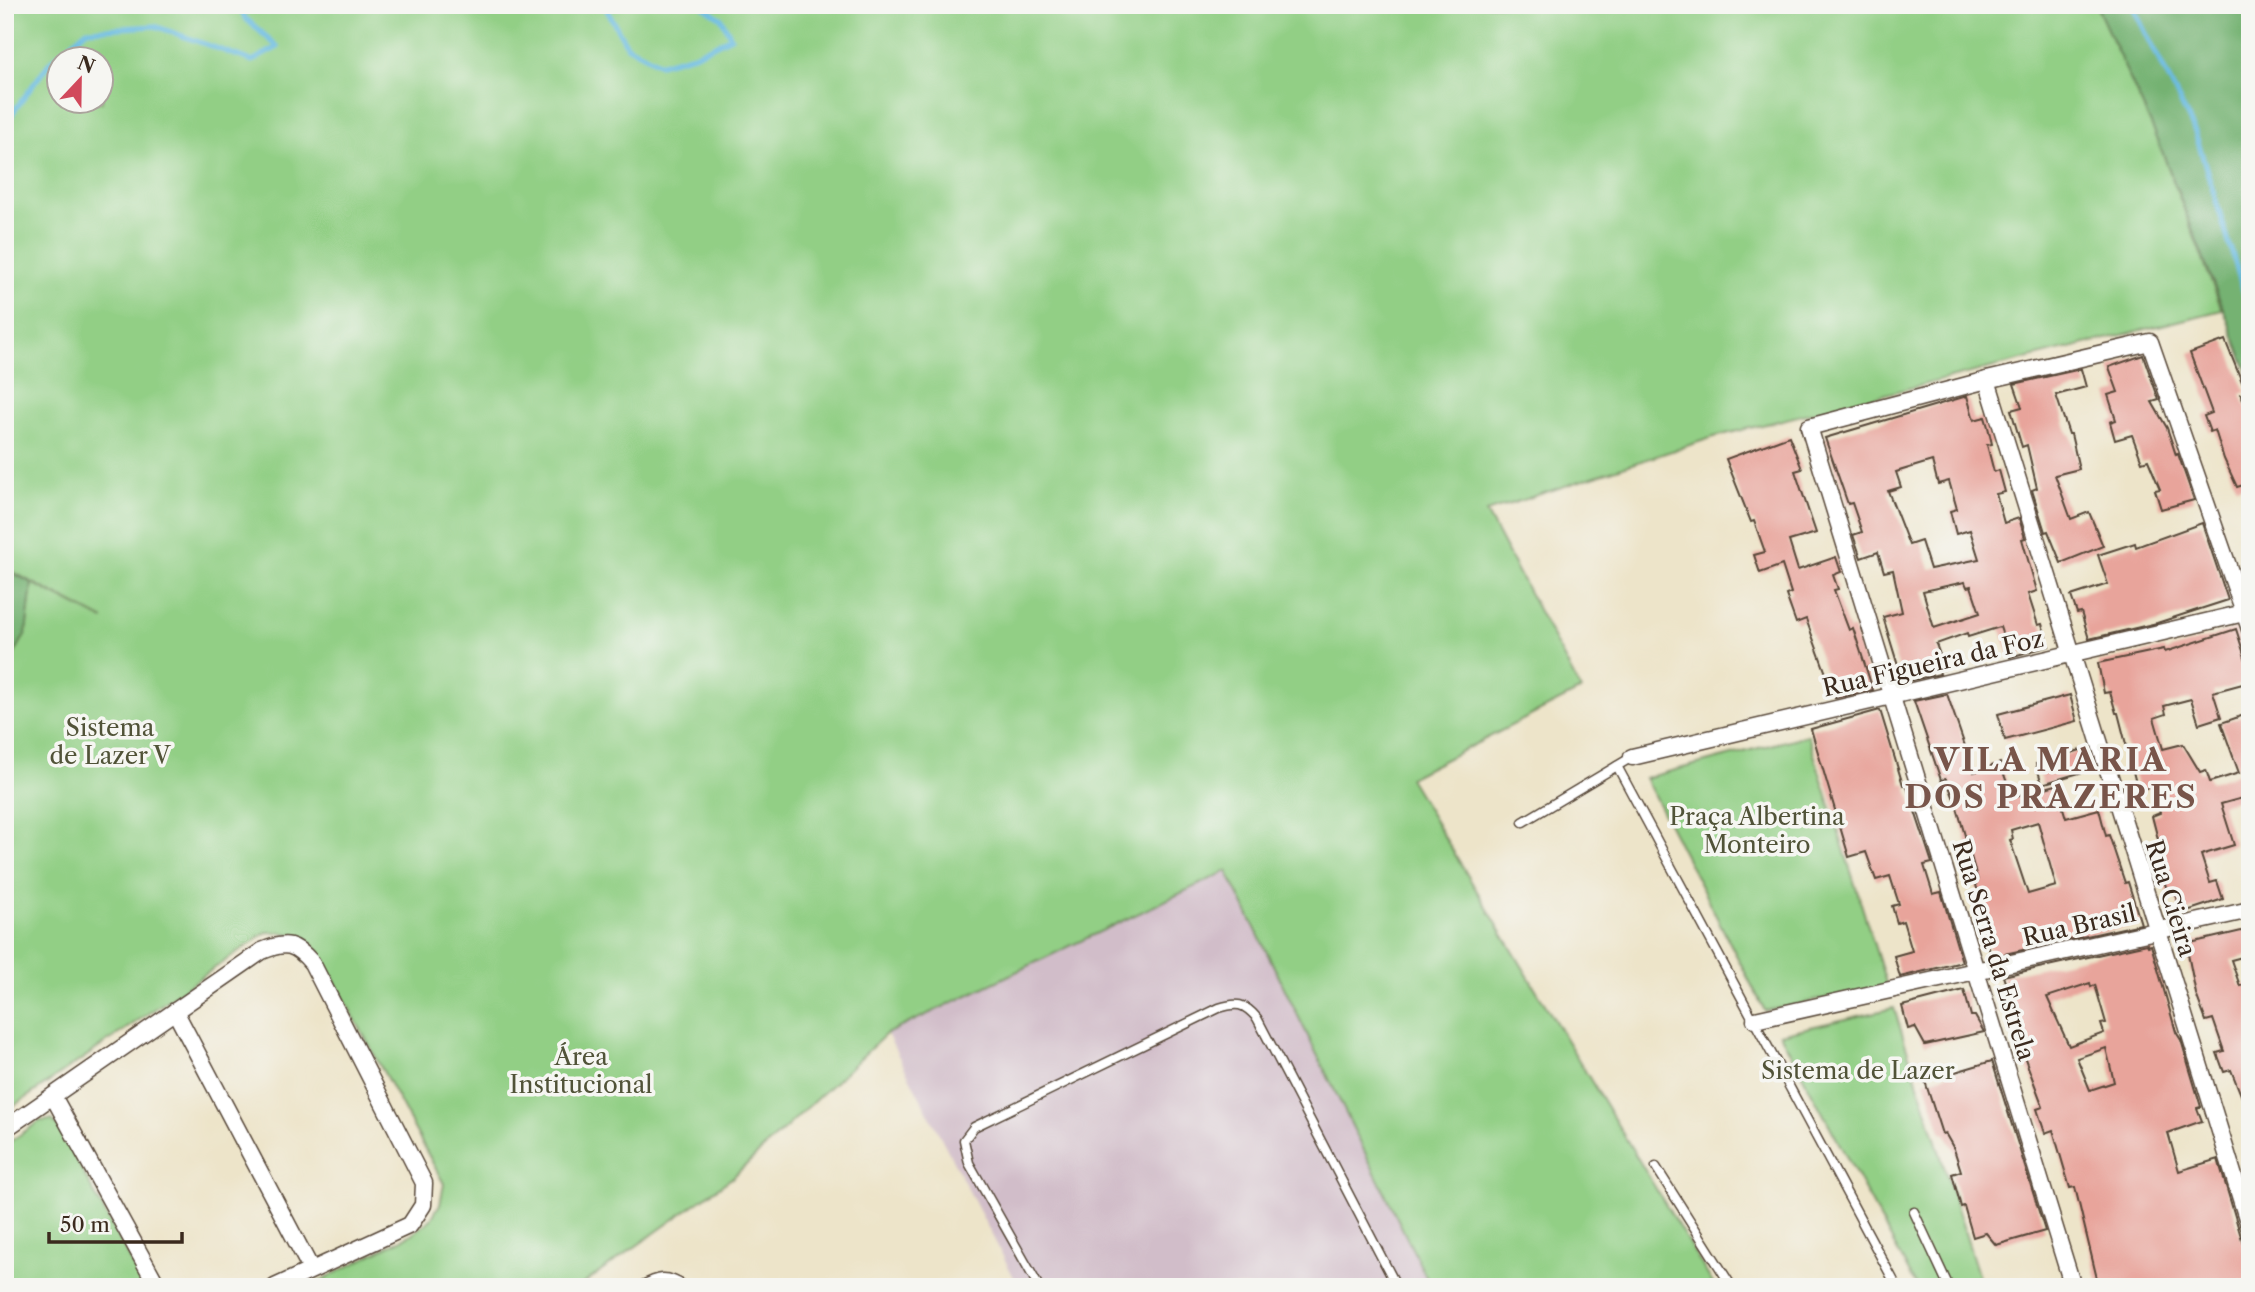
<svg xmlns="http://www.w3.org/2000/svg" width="2255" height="1292" viewBox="0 0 2255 1292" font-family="'Libre Caslon Text',serif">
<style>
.industrial{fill:#d1bdc9}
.green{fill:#92cf85;stroke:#667c52;stroke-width:2;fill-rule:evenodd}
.forest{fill:#75b272;stroke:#586e48;stroke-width:2}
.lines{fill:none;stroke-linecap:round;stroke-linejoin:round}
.stream{stroke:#66bae2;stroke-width:5}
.building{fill:#e8a49b;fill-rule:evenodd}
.lane-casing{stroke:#564638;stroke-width:11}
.street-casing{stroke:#564638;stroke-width:19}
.lane{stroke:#fff;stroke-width:8}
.street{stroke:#fff;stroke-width:16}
.labels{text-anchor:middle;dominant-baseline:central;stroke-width:7;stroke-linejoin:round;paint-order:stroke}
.street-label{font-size:24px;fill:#3b2a1e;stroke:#f6f6f2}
.park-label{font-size:24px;fill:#515338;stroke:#f6f6f2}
.district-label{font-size:32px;font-weight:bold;letter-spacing:2px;fill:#78554a;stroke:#f6f6f2}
</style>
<rect width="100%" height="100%" fill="#f6f6f2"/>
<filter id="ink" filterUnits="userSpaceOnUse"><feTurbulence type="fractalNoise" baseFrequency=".0143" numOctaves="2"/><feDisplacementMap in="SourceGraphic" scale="14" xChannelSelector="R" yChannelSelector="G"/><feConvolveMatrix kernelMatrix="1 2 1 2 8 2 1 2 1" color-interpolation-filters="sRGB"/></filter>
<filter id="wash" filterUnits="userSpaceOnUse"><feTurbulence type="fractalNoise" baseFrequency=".00686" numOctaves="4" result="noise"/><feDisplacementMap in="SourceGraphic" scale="28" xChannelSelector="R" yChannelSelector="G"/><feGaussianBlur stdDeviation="1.57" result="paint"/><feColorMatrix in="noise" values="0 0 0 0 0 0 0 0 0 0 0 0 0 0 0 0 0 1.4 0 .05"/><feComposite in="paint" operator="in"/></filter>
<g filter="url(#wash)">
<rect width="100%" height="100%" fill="#ede4c9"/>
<polygon class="industrial" points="1227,871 1431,1287 1019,1287 887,1034"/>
<g class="green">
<path d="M 5,5 L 2096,5 L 2155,133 L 2222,310 L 1714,437 L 1486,512 L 1581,690 L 1409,778 L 1715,1287 L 1431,1287 L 1227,871 L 886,1034 L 733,1177 L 579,1287 L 308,1287 L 414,1233 L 431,1219 L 440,1204 L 444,1184 L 321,956 C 304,932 294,933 267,932 L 5,1112 L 5,670 L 26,633 L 32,583 L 104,620 L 5,568 ZM 60,60 L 102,60 L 102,102 L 60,102 Z"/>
<polygon points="1808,735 1887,986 1765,1011 1645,778"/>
<polygon points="1894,1008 1982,1287 1917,1287 1780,1034"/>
<polygon points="52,1120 59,1128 145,1287 5,1287 5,1145 40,1121"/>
</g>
<g class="forest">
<polygon points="2096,5 2250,5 2250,378 2155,133"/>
<polygon points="5,569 32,583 26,633 5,671"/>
</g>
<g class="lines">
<g class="stream">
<polyline points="604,5 627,46 660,64 694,55 731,37 721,18 701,5"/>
<polyline points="2132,5 2195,132 2250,312"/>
<polyline points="5,127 14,111 50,62 87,30 155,26 252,61 278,47 245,18 239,5"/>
</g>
</g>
<g id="blocks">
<g class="building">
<polygon points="2225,340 2246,392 2241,394 2250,417 2250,483 2237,487 2224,459 2215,430 2210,432 2204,416 2212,413 2190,353"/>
<polygon points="2143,355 2159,400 2152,402 2167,428 2176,455 2178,454 2194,500 2161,509 2155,490 2160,489 2148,460 2142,462 2132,435 2115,440 2110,422 2116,420 2108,395 2118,392 2109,367"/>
<polygon points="2081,369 2086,387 2056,395 2069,434 2071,434 2079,469 2055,475 2071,519 2089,512 2103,546 2061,563 2048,531 2045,532 2032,490 2037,488 2027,445 2022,447 2011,410 2022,407 2014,384"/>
<path d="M 1967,396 L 1974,420 L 1985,417 L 1988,427 L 1992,444 L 1987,445 L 1994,472 L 1999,470 L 2005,492 L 1996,494 L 2004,523 L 2019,518 L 2025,538 L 2022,539 L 2037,591 L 2028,594 L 2038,625 L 2042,624 L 2049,646 L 2010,657 L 2000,627 L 1968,637 L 1967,633 L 1936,644 L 1945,669 L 1939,671 L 1940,674 L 1903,682 L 1883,617 L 1902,612 L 1893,570 L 1884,572 L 1878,552 L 1861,558 L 1853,535 L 1862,532 L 1852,503 L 1848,504 L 1825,438 ZM 1932,461 L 1938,484 L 1949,481 L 1957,509 L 1950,511 L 1956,534 L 1970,530 L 1979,559 L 1930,569 L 1921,541 L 1909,545 L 1888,491 L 1901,487 L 1896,472 ZM 1965,582 L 1967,587 L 1971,586 L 1980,613 L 1934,628 L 1923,591 Z"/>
<polygon points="1789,436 1802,469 1795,471 1816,533 1789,541 1798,570 1836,557 1841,572 1833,575 1838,589 1834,590 1849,630 1853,628 1873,690 1835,698 1806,619 1796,623 1786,595 1791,593 1782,565 1760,573 1754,555 1765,552 1754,521 1751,522 1726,459"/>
<polygon points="2202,523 2228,600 2157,623 2089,639 2081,612 2077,613 2071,596 2108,584 2098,555 2135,543 2136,547"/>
<polygon points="2236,629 2250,673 2250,682 2213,692 2221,717 2199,724 2191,699 2164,706 2166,714 2154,718 2163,749 2183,744 2200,772 2206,770 2210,782 2239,773 2221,723 2250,713 2250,796 2221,804 2234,845 2201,855 2210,883 2217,881 2223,899 2181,913 2174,891 2168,893 2161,871 2166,870 2152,816 2160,813 2151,787 2138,791 2118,713 2116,713 2110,692 2104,693 2098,663 2164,649 2165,652"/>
<path d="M 1947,694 L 1974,772 L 2000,763 L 2012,797 L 2056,785 L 2066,818 L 2099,809 L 2106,836 L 2109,835 L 2125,883 L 2128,882 L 2141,924 L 1991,957 L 1980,908 L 1983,907 L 1975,882 L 1978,881 L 1956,804 L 1946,779 L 1941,780 L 1914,701 ZM 2038,822 L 2056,886 L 2028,894 L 2010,840 L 2013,839 L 2011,830 Z"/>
<polygon points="2070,695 2077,721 2005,740 1998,714"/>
<polygon points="1880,710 1903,785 1906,784 1932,863 1924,865 1933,894 1941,892 1962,962 1900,977 1894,956 1912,951 1903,921 1897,923 1892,906 1899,904 1890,876 1876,880 1866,852 1849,857 1811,729"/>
<polygon points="2090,747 2096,768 2042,784 2036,764"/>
<polygon points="2250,929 2250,955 2231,960 2240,986 2250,983 2249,1115 2231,1070 2224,1072 2217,1053 2224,1051 2213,1019 2206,1021 2196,994 2186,944"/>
<path d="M 2147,944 L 2148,946 L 2151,945 L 2176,1032 L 2181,1040 L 2201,1107 L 2197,1108 L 2202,1121 L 2168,1133 L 2179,1171 L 2218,1159 L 2250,1267 L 2250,1279 L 2221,1287 L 2099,1287 L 2075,1187 L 2070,1188 L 2053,1130 L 2045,1133 L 2037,1109 L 2043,1107 L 2010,1018 L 2016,1016 L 2003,976 ZM 2090,983 L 2091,987 L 2095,985 L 2106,1023 L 2101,1024 L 2104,1033 L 2069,1046 L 2047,997 ZM 2106,1048 L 2114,1082 L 2090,1090 L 2077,1058 Z"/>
<polygon points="1964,990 1971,1016 1975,1016 1984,1032 1925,1045 1915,1027 1908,1029 1902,1006"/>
<polygon points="1992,1061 2045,1231 1996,1245 1986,1233 1973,1237 1964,1206 1961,1207 1952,1174 1961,1171 1954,1149 1945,1133 1942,1134 1925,1081"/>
</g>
</g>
</g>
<g filter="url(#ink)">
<use href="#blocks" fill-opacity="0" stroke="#564638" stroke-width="2"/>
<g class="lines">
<defs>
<g id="lane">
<polyline points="1617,766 1897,1287"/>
<polyline points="1523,822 1632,757"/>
<polyline points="1656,1167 1732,1287"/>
<polyline points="1914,1212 1949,1287"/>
<path d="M 639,1287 C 659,1276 667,1274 686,1287"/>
<path d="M 1039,1287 L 969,1163 L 964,1140 L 974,1127 L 1219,1008 C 1237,1002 1244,1003 1257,1018 L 1397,1287"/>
</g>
<g id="street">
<polyline points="1987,380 2250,1228"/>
<polyline points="1632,757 2244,613"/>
<polyline points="175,1011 311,1269"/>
<polyline points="1755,1020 2250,910"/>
<polyline points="53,1096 158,1287"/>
<path d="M 5,1129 L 262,951 C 286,941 295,943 312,963 L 424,1183 L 423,1205 L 410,1225 L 275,1287"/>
<polyline points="2073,1287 1809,427 1987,380 2150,342 2250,629"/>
</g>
</defs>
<use href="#lane" class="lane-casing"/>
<use href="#street" class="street-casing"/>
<use href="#lane" class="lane"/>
<use href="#street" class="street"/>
</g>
</g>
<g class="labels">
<g class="street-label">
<text transform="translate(1933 663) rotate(-13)">Rua Figueira da Foz</text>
<text transform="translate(2171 898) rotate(73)">Rua Cieira</text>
<text transform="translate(2079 925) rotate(-13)">Rua Brasil</text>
<text transform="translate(1994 950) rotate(73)">Rua Serra da Estrela</text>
</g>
<g class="park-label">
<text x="110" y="727">Sistema<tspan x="110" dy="28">de Lazer V</tspan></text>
<text x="1757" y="816">Praça Albertina<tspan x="1757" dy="28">Monteiro</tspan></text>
<text x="581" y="1056">Área<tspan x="581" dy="28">Institucional</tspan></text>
<text x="1858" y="1070">Sistema de Lazer</text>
</g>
<g class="district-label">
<text x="2051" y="759">VILA MARIA<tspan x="2051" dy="37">DOS PRAZERES</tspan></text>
</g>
</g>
<rect width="2255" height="1292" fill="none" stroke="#f6f6f2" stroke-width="28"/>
<g transform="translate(80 80) rotate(22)"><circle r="33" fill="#f6f6f2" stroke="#aba49d" stroke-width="2"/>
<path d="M0-5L12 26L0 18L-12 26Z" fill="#d1495b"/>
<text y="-10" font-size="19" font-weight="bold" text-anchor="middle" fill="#3b2a1e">N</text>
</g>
<path d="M49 1232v10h133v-10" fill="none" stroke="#3b2a1e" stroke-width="3.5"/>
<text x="60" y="1232" font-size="21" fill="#3b2a1e" stroke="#f6f6f2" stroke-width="5" paint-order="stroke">50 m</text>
</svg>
